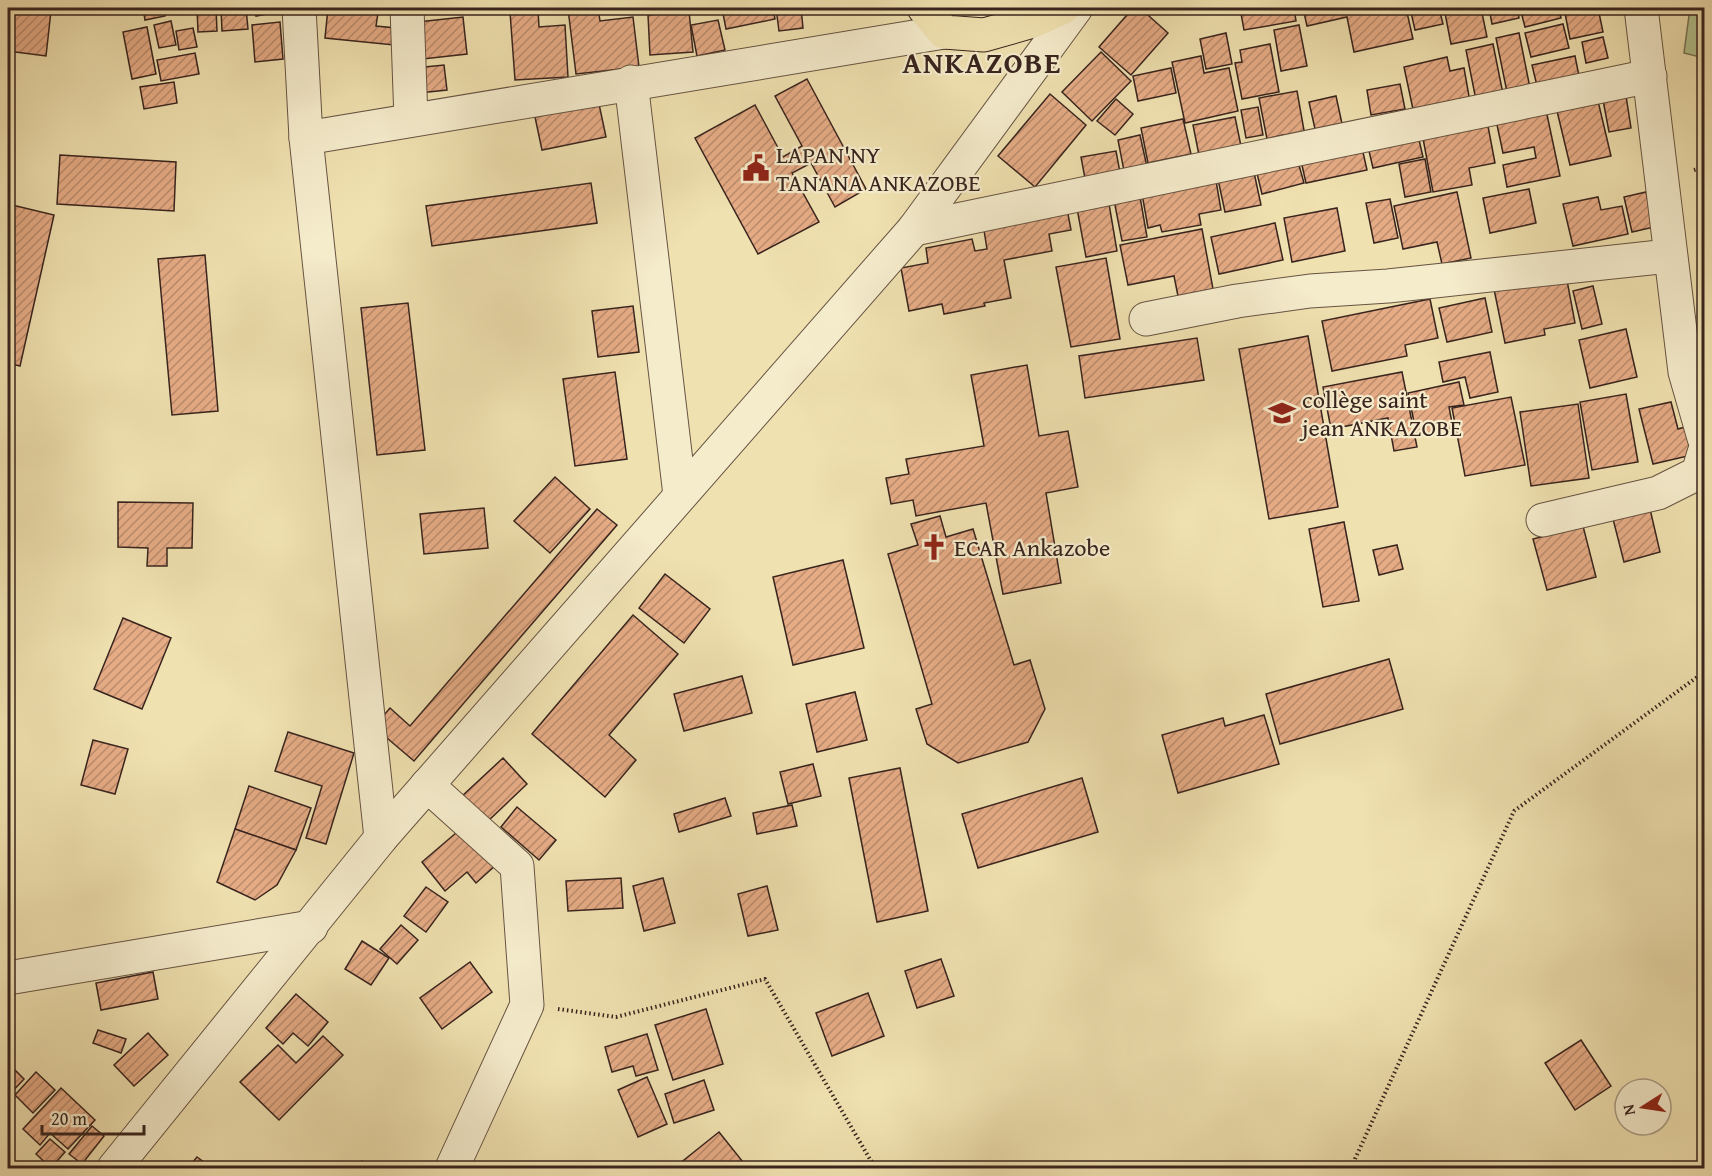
<svg xmlns="http://www.w3.org/2000/svg" width="1712" height="1176" viewBox="0 0 1712 1176" font-family="'Gentium Book Plus',serif">
<style>
.green{fill:#b4c490;stroke:#767457;stroke-width:1.5}
.building{fill:url(#building-hatch);stroke:#38241e;stroke-width:1.5}
.lines{fill:none;stroke-linecap:round;stroke-linejoin:round}
.minor-casing{stroke:#665342;stroke-width:35}
.tertiary-casing{stroke:#665342;stroke-width:35}
.primary-casing{stroke:#38241e;stroke-width:35}
.path{stroke:#38241e;stroke-width:4;stroke-dasharray:1.5 3;stroke-linecap:butt}
.minor{stroke:#f5eccc;stroke-width:33}
.tertiary{stroke:#f5eccc;stroke-width:33}
.primary{stroke:#f0e1b0;stroke-width:33}
.labels{text-anchor:middle;dominant-baseline:central;stroke-width:4.5;stroke-linejoin:round;paint-order:stroke}
.poi-label{font-size:24px;fill:#38241e;stroke:#f5eccc;text-anchor:start}
.district-label{font-size:30px;font-weight:bold;letter-spacing:1.5px;fill:#38241e;stroke:#f5eccc}
</style>
<defs>
<pattern id="building-hatch" width="6" height="6" patternUnits="userSpaceOnUse" patternTransform="scale(1.5)"><rect width="6" height="6" fill="#e6ac86"/><path d="M-1 1l2-2M0 6l6-6M5 7l2-2" fill="none" stroke="#bb8c6d"/></pattern>
</defs>
<rect width="100%" height="100%" fill="#f0e1b0"/>
<filter id="stains"><feTurbulence type="fractalNoise" baseFrequency=".00333" numOctaves="4"/><feColorMatrix values="0 0 0 0 .2 0 0 0 0 .09 0 0 0 0 .02 0 0 0 .5 -.17"/></filter>
<radialGradient id="worn" r=".72"><stop offset=".6" stop-color="#630" stop-opacity="0"/><stop offset="1" stop-color="#630" stop-opacity=".3"/></radialGradient>
<polygon class="green" points="1690,8 1704,8 1704,58 1684,53"/>
<g class="building">
<polygon points="8,8 51,11 46,56 8,51"/>
<polygon points="143,8 163,8 165,16 145,20"/>
<polygon points="167,8 216,8 217,31 198,32 197,8 167,10"/>
<polygon points="221,8 246,8 248,29 222,31"/>
<polygon points="255,8 277,8 278,12 256,16"/>
<polygon points="328,8 398,8 398,15 378,13 376,26 396,28 394,45 325,38"/>
<polygon points="598,8 600,21 633,17 639,67 576,74 568,9"/>
<polygon points="656,8 682,8 682,12 657,14"/>
<polygon points="695,8 773,8 775,19 726,29 722,8 695,11"/>
<polygon points="776,8 801,8 803,28 779,31"/>
<polygon points="1133,8 1140,8 1168,33 1131,75 1099,47"/>
<polygon points="1240,8 1294,8 1296,21 1244,30"/>
<polygon points="1303,8 1406,8 1413,39 1354,52 1347,17 1307,26"/>
<polygon points="1410,8 1439,8 1443,24 1415,30"/>
<polygon points="1444,8 1481,8 1487,37 1451,44"/>
<polygon points="1489,8 1517,8 1519,18 1492,24"/>
<polygon points="1520,8 1559,8 1561,18 1525,27"/>
<polygon points="1564,8 1598,8 1603,32 1570,39"/>
<polygon points="538,10 539,27 565,25 568,77 515,80 510,12"/>
<polygon points="689,11 693,52 650,55 648,15"/>
<polygon points="463,17 467,54 423,59 418,22"/>
<polygon points="718,20 725,50 697,56 691,25"/>
<polygon points="171,21 176,45 159,48 154,25"/>
<polygon points="280,22 283,59 255,62 252,25"/>
<polygon points="1563,24 1569,48 1531,57 1525,33"/>
<polygon points="1299,25 1307,66 1281,71 1274,30"/>
<polygon points="147,27 156,74 132,79 123,32"/>
<polygon points="193,28 197,47 179,50 176,31"/>
<polygon points="1226,33 1232,64 1206,69 1200,39"/>
<polygon points="1519,33 1531,93 1508,97 1496,38"/>
<polygon points="1603,37 1608,58 1586,63 1582,42"/>
<polygon points="1270,44 1279,92 1242,99 1235,63 1242,62 1240,50"/>
<polygon points="1493,44 1503,94 1476,100 1466,50"/>
<polygon points="1101,52 1131,81 1092,121 1062,92"/>
<polygon points="195,53 199,74 161,81 157,60"/>
<polygon points="1201,56 1204,73 1229,68 1238,111 1185,123 1172,62"/>
<polygon points="1575,56 1580,81 1538,90 1532,65"/>
<polygon points="1447,57 1450,71 1464,68 1470,102 1414,114 1404,67"/>
<polygon points="444,65 447,90 419,93 415,68"/>
<polygon points="1171,68 1176,93 1138,101 1133,76"/>
<polygon points="807,79 866,189 835,207 811,163 792,173 819,222 758,254 695,138 755,105 783,157 802,146 775,96"/>
<polygon points="174,82 177,103 144,109 140,87"/>
<polygon points="1400,84 1405,109 1371,115 1367,90"/>
<polygon points="1297,91 1305,136 1285,141 1283,135 1267,139 1259,98"/>
<polygon points="1050,94 1086,125 1035,187 998,156"/>
<polygon points="1336,96 1344,133 1317,138 1309,102"/>
<polygon points="1626,96 1631,128 1609,132 1603,100"/>
<polygon points="1116,99 1133,114 1115,135 1097,121"/>
<polygon points="1598,101 1611,156 1570,165 1557,111"/>
<polygon points="599,104 606,137 542,150 535,117"/>
<polygon points="1258,107 1263,135 1246,138 1241,110"/>
<polygon points="1546,110 1560,176 1507,187 1503,165 1536,158 1534,147 1503,153 1496,120"/>
<polygon points="1235,117 1242,151 1200,160 1193,125"/>
<polygon points="1183,119 1191,154 1148,163 1141,128"/>
<polygon points="1487,121 1495,163 1469,168 1472,185 1433,192 1422,133"/>
<polygon points="1416,127 1423,157 1373,168 1366,138"/>
<polygon points="1140,135 1147,167 1124,171 1118,140"/>
<polygon points="1360,139 1367,170 1306,183 1299,152"/>
<polygon points="1116,151 1121,178 1086,184 1081,157"/>
<polygon points="1295,151 1304,183 1262,194 1254,161"/>
<polygon points="60,155 176,162 174,211 57,204"/>
<polygon points="1425,159 1431,192 1405,197 1399,164"/>
<polygon points="1252,163 1261,205 1225,212 1216,170"/>
<polygon points="1215,175 1221,210 1199,214 1201,225 1162,232 1160,225 1148,228 1141,188"/>
<polygon points="591,183 597,223 432,246 426,206"/>
<polygon points="1529,189 1536,223 1490,233 1483,198"/>
<polygon points="1139,191 1147,237 1122,241 1113,195"/>
<polygon points="1457,192 1471,258 1442,264 1437,242 1403,249 1394,206"/>
<polygon points="1646,192 1654,227 1632,232 1624,197"/>
<polygon points="1598,197 1601,210 1622,206 1628,234 1573,246 1563,204"/>
<polygon points="1108,198 1117,251 1086,257 1076,203"/>
<polygon points="1390,199 1398,238 1374,243 1366,203"/>
<polygon points="8,204 54,215 20,366 8,363"/>
<polygon points="1337,208 1345,251 1292,262 1284,218"/>
<polygon points="1067,209 1071,230 1049,234 1052,251 1004,260 1011,298 984,303 985,306 944,314 942,304 909,311 901,268 928,263 926,248 972,239 975,251 987,249 983,224"/>
<polygon points="1275,223 1283,260 1219,274 1211,237"/>
<polygon points="1202,229 1213,289 1178,296 1174,276 1128,285 1120,245"/>
<polygon points="205,255 218,411 172,415 158,259"/>
<polygon points="1106,258 1120,339 1071,347 1056,267"/>
<polygon points="1566,275 1575,323 1544,329 1545,335 1505,343 1494,289"/>
<polygon points="1593,286 1602,324 1582,329 1573,291"/>
<polygon points="1485,298 1492,332 1447,342 1439,308"/>
<polygon points="1430,299 1438,338 1405,345 1407,356 1332,371 1322,321"/>
<polygon points="408,303 425,450 377,455 361,308"/>
<polygon points="633,306 639,352 598,357 592,311"/>
<polygon points="1626,329 1637,377 1590,388 1579,340"/>
<polygon points="1308,336 1338,507 1269,519 1239,349"/>
<polygon points="1197,338 1204,380 1085,398 1079,356"/>
<polygon points="1490,352 1498,392 1470,398 1465,377 1443,382 1439,362"/>
<polygon points="1027,365 1039,436 1068,431 1078,487 1046,493 1061,583 1003,594 986,503 916,516 913,500 891,504 886,478 909,474 906,459 984,446 971,375"/>
<polygon points="615,372 627,459 575,466 563,379"/>
<polygon points="1402,372 1417,447 1394,451 1388,418 1331,429 1323,387"/>
<polygon points="1459,382 1464,405 1449,407 1453,428 1417,436 1408,393"/>
<polygon points="1626,394 1638,462 1592,470 1580,402"/>
<polygon points="1511,397 1525,465 1465,476 1452,408"/>
<polygon points="1671,402 1678,429 1685,427 1692,455 1653,464 1639,409"/>
<polygon points="1578,404 1589,478 1531,486 1520,412"/>
<polygon points="555,477 590,509 550,553 514,521"/>
<polygon points="118,502 193,503 192,548 167,548 167,566 147,566 148,548 118,547"/>
<polygon points="484,508 488,548 424,554 420,514"/>
<polygon points="597,509 617,525 414,761 374,727 390,708 410,726"/>
<polygon points="1650,509 1660,552 1624,562 1613,519"/>
<polygon points="940,516 946,537 973,529 1014,665 1030,660 1045,709 1028,742 958,763 927,744 916,709 932,704 888,554 918,545 911,524"/>
<polygon points="1344,522 1359,601 1323,607 1309,529"/>
<polygon points="1583,526 1596,577 1547,590 1533,539"/>
<polygon points="1397,545 1403,569 1379,575 1373,550"/>
<polygon points="843,560 864,648 793,665 773,577"/>
<polygon points="665,574 710,609 684,643 639,608"/>
<polygon points="633,615 678,654 609,735 636,760 605,797 532,734"/>
<polygon points="123,618 171,638 142,709 94,689"/>
<polygon points="1389,659 1403,709 1280,744 1266,694"/>
<polygon points="742,676 752,713 684,731 674,694"/>
<polygon points="855,692 867,740 817,752 806,704"/>
<polygon points="1264,715 1279,764 1178,793 1162,735 1223,718 1225,726"/>
<polygon points="288,732 354,753 326,844 306,838 322,786 275,771"/>
<polygon points="93,740 128,749 115,794 81,785"/>
<polygon points="503,758 527,784 486,823 461,797"/>
<polygon points="813,764 821,796 788,804 780,772"/>
<polygon points="900,768 928,911 877,922 849,778"/>
<polygon points="1082,778 1098,832 978,868 962,814"/>
<polygon points="249,786 311,808 296,850 235,829"/>
<polygon points="725,798 731,816 679,832 674,814"/>
<polygon points="792,805 797,826 757,834 753,813"/>
<polygon points="517,807 556,840 539,860 501,827"/>
<polygon points="463,827 496,865 476,883 467,872 445,891 422,862"/>
<polygon points="235,829 296,850 277,885 255,900 217,882"/>
<polygon points="621,878 623,908 568,911 566,881"/>
<polygon points="663,878 675,923 644,931 633,886"/>
<polygon points="767,886 778,930 748,936 738,894"/>
<polygon points="426,887 448,902 426,932 404,916"/>
<polygon points="401,925 418,940 397,964 380,949"/>
<polygon points="362,941 389,958 371,985 345,969"/>
<polygon points="941,959 954,996 917,1008 905,971"/>
<polygon points="470,962 492,992 442,1029 420,998"/>
<polygon points="153,972 158,999 101,1010 96,983"/>
<polygon points="868,993 884,1036 832,1056 816,1013"/>
<polygon points="296,994 328,1022 308,1046 293,1033 283,1044 266,1028"/>
<polygon points="706,1009 723,1064 673,1080 655,1025"/>
<polygon points="98,1030 126,1039 121,1053 93,1043"/>
<polygon points="148,1033 168,1055 134,1086 114,1065"/>
<polygon points="647,1034 658,1070 636,1076 633,1066 612,1072 605,1047"/>
<polygon points="323,1036 343,1055 279,1120 240,1082 278,1045 296,1063"/>
<polygon points="1581,1040 1611,1086 1575,1110 1545,1063"/>
<polygon points="8,1063 24,1079 8,1096"/>
<polygon points="36,1072 55,1090 33,1113 15,1095"/>
<polygon points="647,1077 667,1124 638,1137 618,1090"/>
<polygon points="704,1080 714,1110 674,1123 665,1094"/>
<polygon points="61,1088 95,1120 68,1149 50,1133 40,1145 23,1129"/>
<polygon points="92,1126 104,1136 82,1164 69,1154"/>
<polygon points="719,1132 743,1162 735,1168 674,1168"/>
<polygon points="50,1139 65,1152 51,1168 36,1154"/>
<polygon points="197,1157 212,1168 188,1168"/>
<polygon points="362,1161 371,1168 357,1168"/>
</g>
<g class="lines">
<defs>
<g id="minor">
<polyline points="299,8 306,138 381,838"/>
<polyline points="407,8 411,120"/>
<polyline points="1641,8 1685,372 1704,438"/>
<polyline points="631,82 680,495"/>
<polyline points="306,138 944,32"/>
<polyline points="914,229 1650,76"/>
<polyline points="1146,319 1237,301 1310,291 1388,286 1669,256"/>
<polyline points="1543,520 1658,493 1698,473 1704,453"/>
<polyline points="427,785 517,866 527,1005 452,1168"/>
<polyline points="8,978 311,927"/>
</g>
<polyline id="tertiary" points="114,1168 381,838 914,229 1076,8"/>
<polyline id="primary" points="924,8 944,32 984,35 1033,21 1062,8"/>
</defs>
<use href="#minor" class="minor-casing"/>
<use href="#tertiary" class="tertiary-casing"/>
<use href="#primary" class="primary-casing"/>
<g class="path">
<polyline points="1694,170 1704,167"/>
<polyline points="558,1009 616,1017 765,979 871,1161 881,1168"/>
<polyline points="1354,1168 1355,1159 1514,811 1704,672"/>
</g>
<use href="#minor" class="minor"/>
<use href="#tertiary" class="tertiary"/>
<use href="#primary" class="primary"/>
</g>
<defs>
<symbol id="civic-bare" viewBox="-9 -9 18 18"><path d="M-.6-6.5H3V-4.5H.6V-3L4-1V1h2V6H-6V1h2V-1L-.6-3ZM-1.2 2.5V6h2.4V2.5Z" fill="#8f2418" stroke="#f5eccc" stroke-width="2.5" paint-order="stroke"/></symbol>
<symbol id="school-bare" viewBox="-9 -9 18 18"><path d="M0-5L7-2L0 1L-7-2ZM-4 1L0 2.5L4 1V4Q0 6-4 4Z" fill="#8f2418" stroke="#f5eccc" stroke-width="2.5" paint-order="stroke"/></symbol>
<symbol id="church-bare" viewBox="-9 -9 18 18"><path d="M-1.2-6h2.4v3.5h3.3v2.4h-3.3V6h-2.4V-.1h-3.3v-2.4h3.3Z" fill="#8f2418" stroke="#f5eccc" stroke-width="2.5" paint-order="stroke"/></symbol>
</defs>
<g fill-rule="evenodd">
<use href="#civic-bare" x="737" y="149" width="38" height="38"/>
<use href="#school-bare" x="1263" y="394" width="38" height="38"/>
<use href="#church-bare" x="915" y="528" width="38" height="38"/>
</g>
<g class="labels">
<g class="poi-label">
<text x="776" y="154">LAPAN'NY<tspan x="776" dy="28">TANANA ANKAZOBE</tspan></text>
<text x="1302" y="399">collège saint<tspan x="1302" dy="28">jean ANKAZOBE</tspan></text>
<text x="954" y="547">ECAR Ankazobe</text>
</g>
<g class="district-label">
<text x="982" y="62">ANKAZOBE</text>
</g>
</g>
<rect width="1712" height="1176" fill="none" stroke="#f0e1b0" stroke-width="30"/>
<rect x="9" y="9" width="1694" height="1158" fill="none" stroke="#38241e" stroke-width="3"/>
<rect x="15" y="15" width="1682" height="1146" fill="none" stroke="#38241e" stroke-width="1.5"/>
<g transform="translate(1643 1107) rotate(258)"><circle r="28" fill="#f5eccc" stroke="#a99c86" stroke-width="1.5"/>
<path d="M0-4.5L10 22L0 15L-10 22Z" fill="#8f2418"/>
<text y="-9" font-size="16" font-weight="bold" text-anchor="middle" fill="#38241e">N</text>
</g>
<path d="M42 1125v9h102v-9" fill="none" stroke="#38241e" stroke-width="3"/>
<text x="51" y="1125" font-size="18" fill="#38241e" stroke="#f5eccc" stroke-width="4.5" paint-order="stroke">20 m</text>
<rect width="100%" height="100%" filter="url(#stains)"/>
<rect width="100%" height="100%" fill="url(#worn)"/>
</svg>
